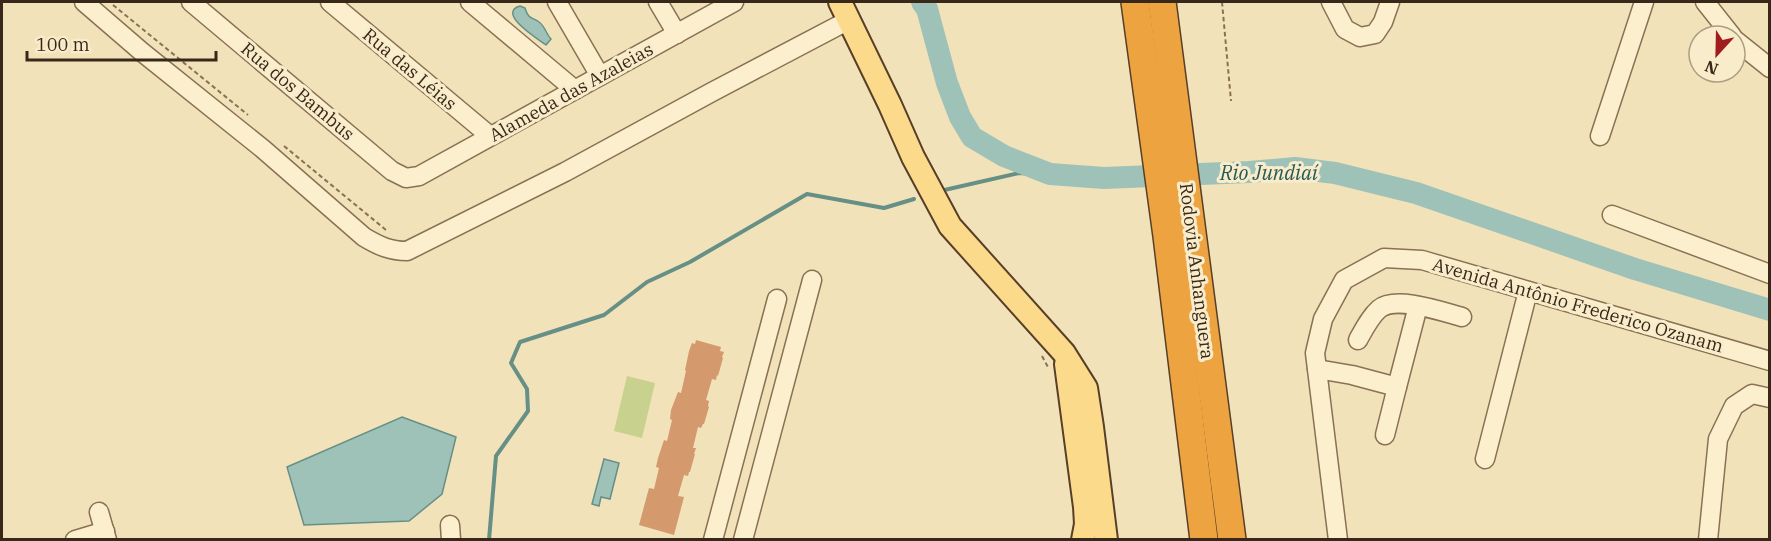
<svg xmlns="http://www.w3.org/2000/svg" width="1771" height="541" viewBox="0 0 1771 541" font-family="'IBM Plex Serif',serif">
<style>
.green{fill:#c8d18d}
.water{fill:#9fc2b8;stroke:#669086;stroke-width:1.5}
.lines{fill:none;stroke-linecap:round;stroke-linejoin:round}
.stream{stroke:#669086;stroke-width:4}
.river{stroke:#9fc2b8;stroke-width:22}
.building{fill:#d4996c}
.minor-casing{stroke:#8a7153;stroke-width:21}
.major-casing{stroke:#573f28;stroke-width:26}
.highway-casing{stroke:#573f28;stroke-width:30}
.path{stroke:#8a7153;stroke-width:2;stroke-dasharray:4.5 3;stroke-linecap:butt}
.minor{stroke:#fcefce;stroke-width:18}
.major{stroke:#fbda8c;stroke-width:22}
.highway{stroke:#eca340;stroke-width:27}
.labels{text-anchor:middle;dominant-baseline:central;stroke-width:6;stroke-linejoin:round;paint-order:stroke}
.street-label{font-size:18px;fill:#382819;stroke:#f9ecca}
.water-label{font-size:20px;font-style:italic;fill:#275957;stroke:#f9ecca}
</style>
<rect width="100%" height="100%" fill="#f2e2ba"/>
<polygon class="green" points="627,376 655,383 642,438 614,431"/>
<g class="water">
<path d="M 520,6 L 525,8 C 528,19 532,17 539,22 C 545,26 546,34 551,39 L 546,45 C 538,39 496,13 520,6 Z"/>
<polygon points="402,417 456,437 442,494 409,521 304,525 287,467"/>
<polygon points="604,459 619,463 610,499 601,497 599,506 592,504"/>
</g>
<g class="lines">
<g class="stream">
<polyline points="940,191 1019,173 1050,174"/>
<polyline points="489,540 496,456 528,411 527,389 511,363 520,342 604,315 647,282 690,262 807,194 884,208 914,199"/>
</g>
<polyline class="river" points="922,2 927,9 947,83 960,117 972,137 1004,156 1050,174 1104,178 1249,172 1295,168 1335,173 1416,193 1635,269 1770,310"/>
</g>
<polygon class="building" points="696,340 721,347 720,351 724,352 722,357 723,358 718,376 717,375 716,380 712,379 706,400 709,401 708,406 709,407 704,424 703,424 701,428 698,427 693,448 696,448 694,454 695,454 690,472 689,472 688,476 684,475 678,496 684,497 674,535 639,525 649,488 654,489 659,468 656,467 658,458 664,440 667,441 672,420 670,419 671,410 678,392 681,393 686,371 685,370 689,351 692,343 695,344"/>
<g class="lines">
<defs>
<g id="minor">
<path d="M 84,2 L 142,52 L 263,149 L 364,237 C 379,246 390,251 407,251 L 565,172 L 712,92 L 849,20"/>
<polyline points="191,2 392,171 406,178 419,176 734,2"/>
<polyline points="330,2 490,136"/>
<polyline points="470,2 575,90"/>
<polyline points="557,2 600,76"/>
<polyline points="658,2 677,34"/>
<polyline points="1331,2 1345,29 1360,37 1375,34 1383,22 1390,2"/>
<polyline points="1705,2 1732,36"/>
<polyline points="1735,40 1770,68"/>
<polyline points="1600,136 1644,2"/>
<polyline points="1612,215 1770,274"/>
<path d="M 1358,340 C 1364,329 1370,317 1379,309 C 1396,295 1443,312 1462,317"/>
<polyline points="1317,369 1352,375 1397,387 1418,306"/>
<polyline points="1385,435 1397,387"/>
<polyline points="1485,459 1528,291"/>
<polyline points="99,512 107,540"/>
<polyline points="450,525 451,540"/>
<polyline points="75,540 105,531"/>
<polyline points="713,540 777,299"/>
<polyline points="743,540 812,280"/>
<polyline points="1338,540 1315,353 1323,319 1344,280 1384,258 1422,260 1770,361"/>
<polyline points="1708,540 1718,439 1734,406 1752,394 1770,398"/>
</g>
<g id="major">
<polyline points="840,2 890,105 913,157 950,226 1064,353 1086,388 1092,427 1106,540"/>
<polyline points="1066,364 1085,507 1086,524 1083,540"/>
</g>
<g id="highway">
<polyline points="1135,2 1167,236 1204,540"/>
<polyline points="1162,2 1232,540"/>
</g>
</defs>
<use href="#minor" class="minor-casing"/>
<use href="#major" class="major-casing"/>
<use href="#highway" class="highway-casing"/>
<g class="path">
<polyline points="1222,2 1231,101"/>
<polyline points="113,5 248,115"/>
<polyline points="284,146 386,230"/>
<polyline points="1042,356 1049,369"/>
</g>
<use href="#minor" class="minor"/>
<use href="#major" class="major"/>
<use href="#highway" class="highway"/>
</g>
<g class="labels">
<g class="street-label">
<text transform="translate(410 69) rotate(40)">Rua das Léias</text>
<text transform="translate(298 91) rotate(40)">Rua dos Bambus</text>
<text transform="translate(571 92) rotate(-29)">Alameda das Azaleias</text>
<text transform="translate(1197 271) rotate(83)">Rodovia Anhanguera</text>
<text transform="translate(1578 305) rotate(16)">Avenida Antônio Frederico Ozanam</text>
</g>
<g class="water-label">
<text x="1269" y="172">Rio Jundiaí</text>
</g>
</g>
<rect width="1771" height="541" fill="none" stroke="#382819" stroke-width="6"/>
<g transform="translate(1717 54) rotate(202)"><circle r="28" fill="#f9ecca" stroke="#ac9e83" stroke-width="1.5"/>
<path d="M0-4.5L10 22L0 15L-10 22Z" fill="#9f1d1d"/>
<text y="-9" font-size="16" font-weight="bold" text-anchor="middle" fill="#382819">N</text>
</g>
<path d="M27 51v9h189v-9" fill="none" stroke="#382819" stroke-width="3"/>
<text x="36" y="51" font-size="18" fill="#382819" stroke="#f9ecca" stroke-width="4.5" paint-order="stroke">100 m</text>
</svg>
